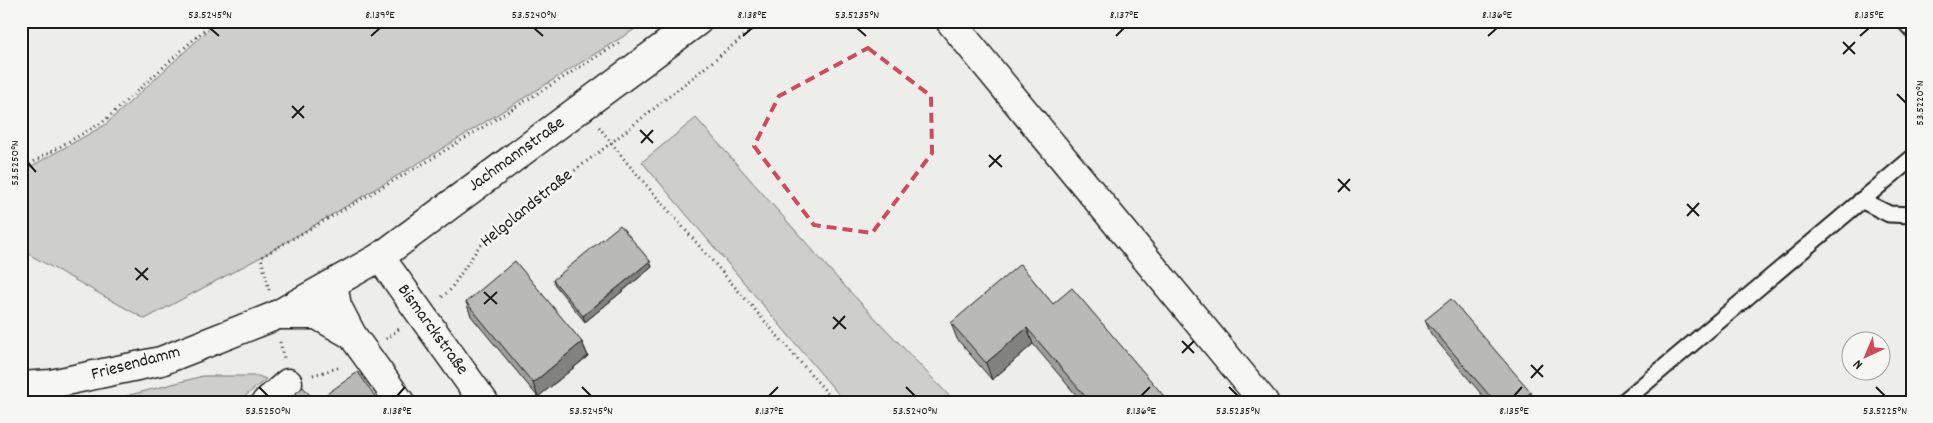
<svg xmlns="http://www.w3.org/2000/svg" width="1933" height="423" viewBox="0 0 1933 423" font-family="Dekko,sans-serif">
<style>
.green{fill:#cececb;stroke:#757574}
.lines{fill:none;stroke-linecap:round;stroke-linejoin:round}
.service-casing{stroke:#1c1c1c;stroke-width:19}
.minor-casing{stroke:#1c1c1c;stroke-width:31}
.tertiary-casing{stroke:#1c1c1c;stroke-width:31}
.secondary-casing{stroke:#1c1c1c;stroke-width:31}
.path{stroke:#1c1c1c;stroke-width:3;stroke-dasharray:1 4;stroke-linecap:butt}
.service{stroke:#f6f6f2;stroke-width:15}
.minor{stroke:#f6f6f2;stroke-width:28}
.tertiary{stroke:#f6f6f2;stroke-width:28}
.secondary{stroke:#f6f6f2;stroke-width:28}
.wall{fill:#9f9f9d;stroke:#1c1c1c}
.shaded-wall{fill:#82827f;stroke:#1c1c1c}
.building{fill:#b9b9b6;stroke:#1c1c1c}
.marked{fill:none;stroke:#d1495b;stroke-width:4;stroke-dasharray:10 6;stroke-linejoin:round}
.ticks{fill:none;stroke:#1c1c1c;stroke-width:2}
.labels{text-anchor:middle;dominant-baseline:central;stroke-width:5;stroke-linejoin:round;paint-order:stroke}
.street-label{font-size:18px;fill:#1c1c1c;stroke:#f6f6f2}
.neatline{fill:none;stroke:#1c1c1c;stroke-width:2}
.ticks-label{font-size:12px;text-anchor:middle;fill:#1c1c1c}
</style>
<rect width="100%" height="100%" fill="#edede9"/>
<filter id="ink" filterUnits="userSpaceOnUse"><feTurbulence type="fractalNoise" baseFrequency=".02" numOctaves="2"/><feDisplacementMap in="SourceGraphic" scale="10" xChannelSelector="R" yChannelSelector="G"/><feConvolveMatrix kernelMatrix="1 2 1 2 8 2 1 2 1" color-interpolation-filters="sRGB"/></filter>
<g filter="url(#ink)">
<g class="green">
<polygon points="218,21 648,21 427,158 261,257 145,319 21,250 21,172 105,125"/>
<polygon points="696,118 839,280 955,402 845,402 642,162"/>
<polygon points="203,376 258,376 266,379 238,402 103,402"/>
</g>
<g class="lines">
<defs>
<g id="service">
<polyline points="1904,21 1912,30"/>
<polyline points="1861,200 1889,214 1912,215"/>
<polyline points="1623,402 1912,158"/>
</g>
<g id="minor">
<polyline points="950,21 1264,402"/>
<polyline points="266,402 288,383"/>
</g>
<polyline id="tertiary" points="380,257 698,21"/>
<g id="secondary">
<polyline points="333,284 337,306 352,335 400,402"/>
<polyline points="279,315 317,315 352,335"/>
<polyline points="21,386 51,384 161,361 275,316 380,257 484,402"/>
</g>
</defs>
<use href="#service" class="service-casing"/>
<use href="#minor" class="minor-casing"/>
<use href="#tertiary" class="tertiary-casing"/>
<use href="#secondary" class="secondary-casing"/>
<g class="path">
<polyline points="599,127 628,164 835,402"/>
<polyline points="21,169 103,122 214,21"/>
<polyline points="269,290 261,257 428,161 619,43"/>
<polyline points="442,297 450,290 478,248 508,221 611,143 763,21"/>
<polyline points="386,339 399,329"/>
<polyline points="280,342 284,358"/>
<polyline points="313,375 341,367"/>
</g>
<use href="#service" class="service"/>
<use href="#minor" class="minor"/>
<use href="#tertiary" class="tertiary"/>
<use href="#secondary" class="secondary"/>
</g>
<g class="wall">
<polygon points="650,261 652,267 585,322 555,285 553,280"/>
<polygon points="466,302 582,342 588,356 538,397 471,316"/>
<polygon points="1053,304 1169,402 1082,402 1033,344 992,380 957,339 951,323"/>
<polygon points="1425,320 1534,402 1488,402 1431,334"/>
</g>
<g class="shaded-wall">
<polygon points="650,261 652,267 585,322 583,316"/>
<polygon points="1027,328 1033,344 992,380 986,363"/>
<polygon points="582,342 588,356 538,397 533,383"/>
<polygon points="1531,392 1534,402 1520,402"/>
</g>
<g class="building">
<polygon points="620,225 650,261 583,316 553,280"/>
<polygon points="515,261 582,342 533,383 466,302"/>
<polygon points="1020,264 1053,304 1072,288 1169,402 1090,402 1027,328 986,363 951,323"/>
<polygon points="1451,299 1531,392 1520,402 1495,402 1425,320"/>
<polygon points="358,372 379,402 324,402 321,398"/>
<polygon points="303,387 316,402 285,402"/>
</g>
</g>
<path class="marked" d="M 868,48 L 931,96 L 932,153 L 872,233 L 814,225 L 754,146 L 779,96 Z"/>
<path class="ticks" d="M 210,28 L 219,36M 534,28 L 543,36M 857,28 L 866,36M 371,36 L 380,28M 743,36 L 752,28M 1116,36 L 1124,28M 1488,36 L 1497,28M 1860,36 L 1869,28M 1843,42 L 1855,54M 1843,54 L 1855,42M 1897,94 L 1906,103M 292,106 L 304,118M 292,118 L 304,106M 640,130 L 653,143M 641,143 L 653,130M 989,155 L 1002,167M 28,163 L 36,172M 989,167 L 1001,155M 1338,179 L 1350,191M 1338,192 L 1350,179M 1687,204 L 1699,216M 1687,216 L 1699,203M 135,268 L 148,280M 136,280 L 148,268M 484,292 L 497,304M 484,304 L 497,292M 833,317 L 846,329M 833,329 L 845,316M 1182,341 L 1194,353M 1182,353 L 1194,341M 1531,365 L 1543,377M 1531,378 L 1543,365M 259,387 L 268,396M 582,387 L 591,396M 906,387 L 915,396M 1229,387 L 1238,396M 1876,387 L 1885,396M 397,396 L 405,387M 769,396 L 778,387M 1141,396 L 1150,387M 1514,396 L 1522,387"/>
<g class="labels">
<g class="street-label">
<text transform="translate(517 155) rotate(-36)">Jachmannstraße</text>
<text transform="translate(527 209) rotate(-39)">Helgolandstraße</text>
<text transform="translate(432 330) rotate(54)">Bismarckstraße</text>
<text transform="translate(136 364) rotate(-15)">Friesendamm</text>
</g>
</g>
<rect width="1933" height="423" fill="none" stroke="#f6f6f2" stroke-width="55"/>
<g transform="translate(1866 356) rotate(224)"><circle r="24" fill="#f6f6f2" stroke="#9f9f9c"/>
<path d="M0-4L9 19L0 12L-9 19Z" fill="#d1495b"/>
<text y="-8" font-size="14" font-weight="bold" text-anchor="middle" fill="#1c1c1c">N</text>
</g>
<rect x="28" y="28" width="1878" height="368" class="neatline"/>
<g class="ticks-label">
<text x="210" y="18">53.5245°N</text>
<text x="380" y="18">8.139°E</text>
<text x="534" y="18">53.5240°N</text>
<text x="752" y="18">8.138°E</text>
<text x="857" y="18">53.5235°N</text>
<text x="1124" y="18">8.137°E</text>
<text x="1497" y="18">8.136°E</text>
<text x="1869" y="18">8.135°E</text>
<text transform="translate(1919 103) rotate(-90)" y="4">53.5220°N</text>
<text transform="translate(14 163) rotate(-90)" y="4">53.5250°N</text>
<text x="268" y="414">53.5250°N</text>
<text x="397" y="414">8.138°E</text>
<text x="591" y="414">53.5245°N</text>
<text x="769" y="414">8.137°E</text>
<text x="915" y="414">53.5240°N</text>
<text x="1141" y="414">8.136°E</text>
<text x="1238" y="414">53.5235°N</text>
<text x="1514" y="414">8.135°E</text>
<text x="1885" y="414">53.5225°N</text>
</g>
</svg>
